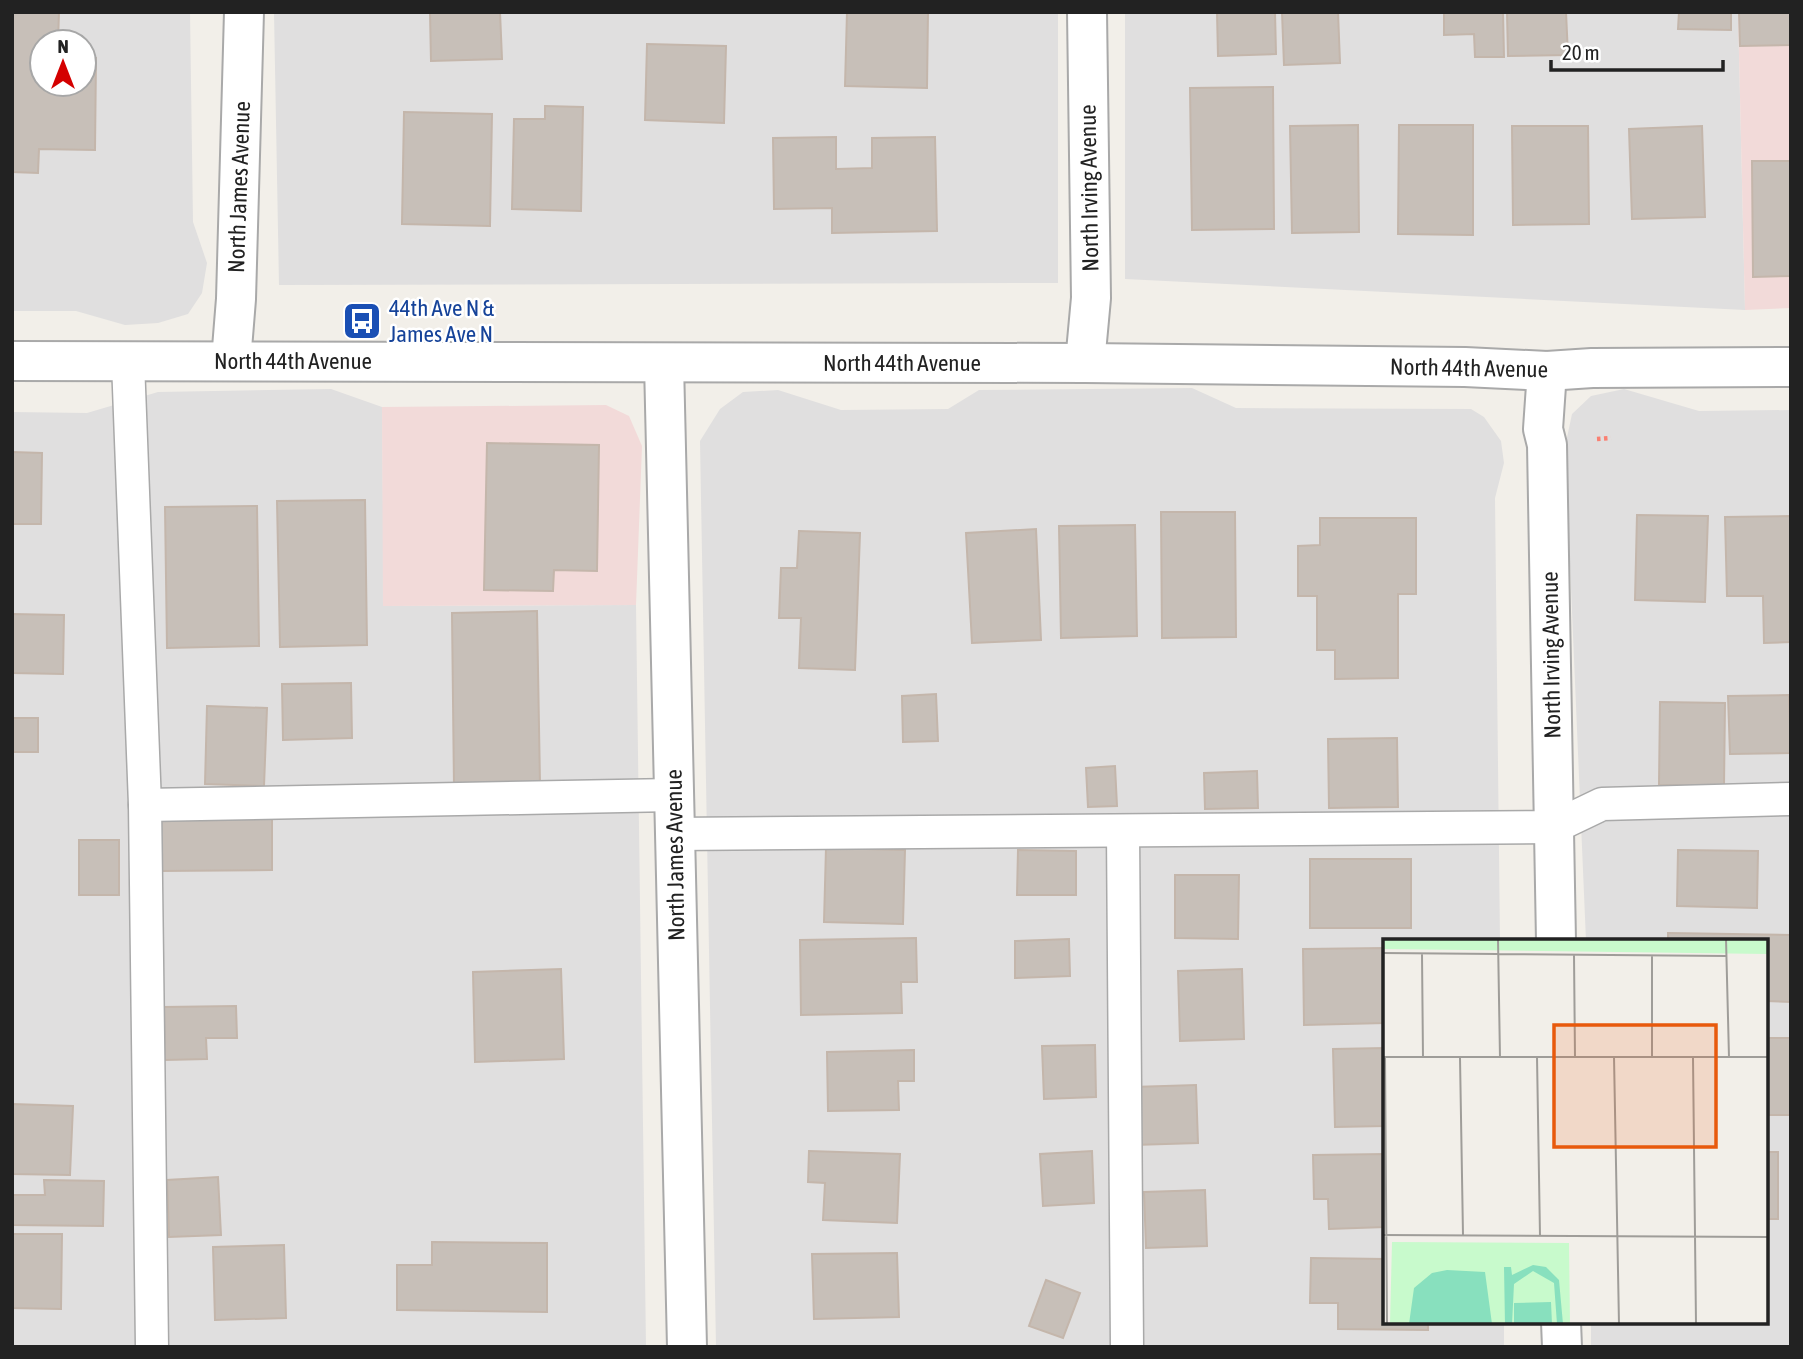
<svg xmlns="http://www.w3.org/2000/svg" width="1803" height="1359" viewBox="0 0 1803 1359" font-family="'Asap Condensed',sans-serif">
<style>
.residential{fill:#e0dfdf;fill-rule:evenodd}
.commercial{fill:#f2dad9}
.building{fill:#c7bfb8;stroke:#c4b6ab;stroke-width:2}
.lines{fill:none;stroke-linecap:round;stroke-linejoin:round}
.service-casing{stroke:#a9a9a9;stroke-width:35}
.minor-casing{stroke:#a9a9a9;stroke-width:42}
.tertiary-casing{stroke:#a9a9a9;stroke-width:42}
.path{stroke:#fa8072;stroke-width:4.5;stroke-dasharray:3.5 3.5;stroke-linecap:butt}
.service{stroke:#fff;stroke-width:32}
.minor{stroke:#fff;stroke-width:38}
.tertiary{stroke:#fff;stroke-width:38}
.labels{text-anchor:middle;dominant-baseline:central;stroke-width:5;stroke-linejoin:round;paint-order:stroke}
.street-label{font-size:23px;fill:#222;stroke:#fff}
.transit-label{font-size:23px;fill:#164399;stroke:#fff;text-anchor:start}
.inset-road{fill:none;stroke:#9f9d99;stroke-width:2}
.view{fill:#e8590c;fill-opacity:0.15;stroke:#e8590c;stroke-width:3.5}
.inset-edge{fill:none;stroke:#222;stroke-width:3.5}
</style>
<rect width="100%" height="100%" fill="#f2efe9"/>
<g class="residential">
<path d="M 12,12 L 190,12 L 193,222 L 207,263 L 202,293 L 188,314 L 158,323 L 125,325 L 76,311 L 12,311 ZM 42,42 L 84,42 L 84,84 L 42,84 Z"/>
<polygon points="274,12 1058,12 1058,283 279,285"/>
<polygon points="1125,12 1738,12 1745,310 1125,279"/>
<polygon points="1192,388 1236,408 1471,409 1484,417 1501,441 1504,463 1495,498 1500,941 1385,941 1385,1322 1504,1322 1504,1347 716,1347 700,441 720,409 743,392 778,390 841,410 948,409 979,390"/>
<polygon points="331,389 382,407 384,606 636,605 646,1347 12,1347 12,412 87,413 158,392"/>
<polygon points="1624,389 1699,411 1791,410 1791,1347 1591,1347 1591,1322 1766,1322 1766,941 1586,941 1565,447 1572,414 1591,396"/>
</g>
<g class="commercial">
<polygon points="1738,12 1791,12 1791,308 1745,310"/>
<polygon points="606,405 629,416 642,446 636,605 383,606 382,407"/>
</g>
<g class="building">
<polygon points="12,12 59,12 58,42 42,42 42,84 84,84 84,58 96,58 95,150 39,149 38,173 12,172"/>
<polygon points="430,12 500,12 502,59 431,61"/>
<polygon points="847,12 928,12 927,88 845,86"/>
<polygon points="1217,12 1275,12 1276,54 1218,56"/>
<polygon points="1282,12 1338,12 1340,63 1284,65"/>
<polygon points="1444,12 1503,12 1504,57 1475,57 1474,34 1444,35"/>
<polygon points="1507,12 1566,12 1568,55 1508,56"/>
<polygon points="1679,12 1731,12 1731,30 1678,29"/>
<polygon points="1739,12 1791,12 1791,45 1740,46"/>
<polygon points="647,44 726,46 724,123 645,120"/>
<polygon points="1273,87 1274,229 1192,230 1190,88"/>
<polygon points="545,106 583,107 581,211 512,209 514,119 545,119"/>
<polygon points="404,112 492,114 490,226 402,224"/>
<polygon points="1358,125 1359,232 1292,233 1290,126"/>
<polygon points="1399,125 1473,125 1473,235 1398,234"/>
<polygon points="1512,126 1588,126 1589,224 1513,225"/>
<polygon points="1702,126 1705,217 1632,219 1629,129"/>
<polygon points="836,137 836,169 872,168 872,138 935,137 937,231 832,233 832,208 774,209 773,138"/>
<polygon points="1752,161 1791,161 1791,276 1753,277"/>
<polygon points="487,443 599,445 597,571 554,570 553,591 484,590"/>
<polygon points="12,452 42,453 41,524 12,524"/>
<polygon points="365,500 367,645 280,647 277,501"/>
<polygon points="257,506 259,646 167,648 165,507"/>
<polygon points="1161,512 1235,512 1236,637 1162,638"/>
<polygon points="1637,515 1708,516 1705,602 1635,600"/>
<polygon points="1791,516 1791,642 1764,643 1763,596 1727,596 1725,517"/>
<polygon points="1320,518 1416,518 1416,594 1398,594 1398,678 1335,679 1335,650 1317,650 1317,596 1298,596 1298,546 1320,545"/>
<polygon points="1135,525 1137,636 1061,638 1059,526"/>
<polygon points="1036,529 1041,640 972,643 966,533"/>
<polygon points="799,531 860,533 855,670 799,668 801,618 779,618 781,568 797,568"/>
<polygon points="537,611 540,785 454,787 452,613"/>
<polygon points="12,614 64,615 63,674 12,673"/>
<polygon points="351,683 352,738 283,740 282,684"/>
<polygon points="936,694 938,741 903,742 902,696"/>
<polygon points="1789,695 1791,753 1730,754 1728,696"/>
<polygon points="1660,702 1725,703 1724,786 1659,785"/>
<polygon points="207,706 267,708 264,786 205,784"/>
<rect x="12" y="718" width="26" height="34"/>
<polygon points="1397,738 1398,807 1329,808 1328,739"/>
<polygon points="1115,766 1117,806 1088,807 1086,768"/>
<polygon points="1257,771 1258,808 1205,809 1204,773"/>
<polygon points="272,818 272,870 160,871 159,820"/>
<rect x="79" y="840" width="40" height="55"/>
<polygon points="826,848 905,850 903,924 824,922"/>
<polygon points="1018,850 1076,851 1076,895 1017,895"/>
<polygon points="1678,850 1758,851 1757,908 1677,906"/>
<rect x="1310" y="859" width="101" height="69"/>
<polygon points="1175,875 1239,875 1238,939 1175,938"/>
<polygon points="1668,933 1791,935 1791,1002 1766,1001 1766,941 1668,941"/>
<polygon points="916,938 917,982 901,982 902,1013 801,1015 800,940"/>
<polygon points="1069,939 1070,976 1015,978 1015,941"/>
<polygon points="1385,948 1385,1023 1304,1025 1303,949"/>
<polygon points="561,969 564,1059 475,1062 473,972"/>
<polygon points="1242,969 1244,1039 1180,1041 1178,971"/>
<polygon points="236,1006 237,1038 206,1038 207,1059 165,1060 164,1007"/>
<rect x="1766" y="1038" width="25" height="77"/>
<polygon points="1095,1045 1096,1097 1044,1099 1042,1046"/>
<polygon points="1385,1048 1385,1126 1335,1127 1333,1049"/>
<polygon points="914,1050 914,1081 898,1081 899,1110 828,1111 827,1052"/>
<polygon points="1196,1085 1198,1143 1134,1145 1133,1087"/>
<polygon points="12,1104 73,1106 70,1175 12,1174"/>
<polygon points="809,1151 900,1154 897,1223 823,1220 825,1183 808,1182"/>
<polygon points="1092,1151 1094,1203 1043,1206 1040,1154"/>
<rect x="1766" y="1152" width="12" height="67"/>
<polygon points="1385,1154 1385,1227 1329,1229 1328,1199 1314,1199 1313,1155"/>
<polygon points="218,1177 221,1235 169,1237 167,1180"/>
<polygon points="44,1180 104,1181 103,1226 12,1225 12,1195 45,1195"/>
<polygon points="1205,1190 1207,1246 1146,1248 1144,1192"/>
<polygon points="12,1234 62,1234 61,1309 12,1308"/>
<polygon points="432,1242 547,1243 547,1312 397,1310 397,1265 432,1265"/>
<polygon points="284,1245 286,1318 215,1320 213,1247"/>
<polygon points="897,1253 899,1317 814,1319 812,1254"/>
<polygon points="1311,1258 1385,1259 1385,1322 1428,1322 1428,1330 1338,1329 1338,1303 1310,1303"/>
<polygon points="1046,1280 1080,1293 1063,1338 1029,1326"/>
</g>
<g class="lines">
<defs>
<g id="service">
<polyline points="128,362 145,805 152,1347"/>
<polyline points="145,805 673,795"/>
<polyline points="1123,832 1127,1347"/>
<polyline points="674,834 1554,827 1602,804 1791,799"/>
</g>
<g id="minor">
<polyline points="231,361 236,299 244,12"/>
<polyline points="664,363 687,1347"/>
<polyline points="1085,363 1091,298 1087,12"/>
<polyline points="1547,371 1543,429 1547,445 1556,941"/>
<polyline points="1561,1322 1562,1347"/>
</g>
<polyline id="tertiary" points="12,361 1085,363 1465,367 1547,371 1592,368 1791,367"/>
</defs>
<use href="#service" class="service-casing"/>
<use href="#minor" class="minor-casing"/>
<use href="#tertiary" class="tertiary-casing"/>
<polyline class="path" points="1597,439 1611,438"/>
<use href="#service" class="service"/>
<use href="#minor" class="minor"/>
<use href="#tertiary" class="tertiary"/>
</g>
<defs>
<symbol id="bus-square" viewBox="-11 -11 22 22"><rect x="-9" y="-9" width="18" height="18" rx="4" fill="#1a4fb4" stroke="#fff"/><path d="M-5-6H5V4H4V6H2V4H-2V6H-4V4H-5ZM-3.5-4V0h7V-4ZM-3.5 1.2v1.5H-2V1.2ZM2 1.2v1.5H3.5V1.2Z" fill="#fff"/></symbol>
</defs>
<g fill-rule="evenodd">
<use href="#bus-square" x="340" y="299" width="44" height="44"/>
</g>
<g class="labels">
<g class="street-label">
<text transform="translate(239 187) rotate(-88)">North James Avenue</text>
<text transform="translate(1089 188) rotate(-91)">North Irving Avenue</text>
<text x="293" y="361">North 44th Avenue</text>
<text x="902" y="363">North 44th Avenue</text>
<text transform="translate(1469 368) rotate(1)">North 44th Avenue</text>
<text transform="translate(1551 655) rotate(-91)">North Irving Avenue</text>
<text transform="translate(675 855) rotate(-91)">North James Avenue</text>
</g>
<g class="transit-label">
<text x="389" y="308">44th Ave N &amp;<tspan x="389" dy="26">James Ave N</tspan></text>
</g>
</g>
<g transform="translate(1383 939)">
<rect width="385" height="385" fill="#f2efe9"/>
<path d="M 0,0 L 385,0 L 385,15 L 0,10 ZM 9,303 L 186,304 L 187,385 L 7,385 Z" fill="#c8facc"/>
<path d="M 150,326 L 163,328 L 176,341 L 180,385 L 174,385 L 171,344 L 150,332 L 131,345 L 129,385 L 122,385 L 121,328 L 128,328 L 129,336 ZM 64,331 L 102,333 L 109,385 L 26,385 L 31,349 L 49,334 ZM 168,363 L 169,385 L 131,385 L 131,364 Z" fill="#88e0be"/>
<path class="inset-road" d="M 115,0 L 117,119M 343,0 L 346,118M 0,14 L 343,17M 39,15 L 40,119M 191,16 L 192,118M 0,118 L 385,118M 2,118 L 4,385M 154,118 L 157,297M 231,118 L 236,385M 269,118 L 269,17M 77,119 L 80,296M 310,119 L 313,385M 0,296 L 385,298"/>
<path class="view" d="M 171,86 L 333,86 L 333,208 L 171,208 Z"/>
<rect width="385" height="385" class="inset-edge"/>
</g>
<rect width="1803" height="1359" fill="none" stroke="#222222" stroke-width="28"/>
<g transform="translate(63 63)"><circle r="33" fill="#ffffff" stroke="#a7a7a7" stroke-width="2"/>
<path d="M0-5L12 26L0 18L-12 26Z" fill="#d40000"/>
<text y="-10" font-size="19" font-weight="bold" text-anchor="middle" fill="#222222">N</text>
</g>
<path d="M1551 60v10h172v-10" fill="none" stroke="#222222" stroke-width="3.5"/>
<text x="1562" y="60" font-size="21" fill="#222222" stroke="#ffffff" stroke-width="5" paint-order="stroke">20 m</text>
</svg>
